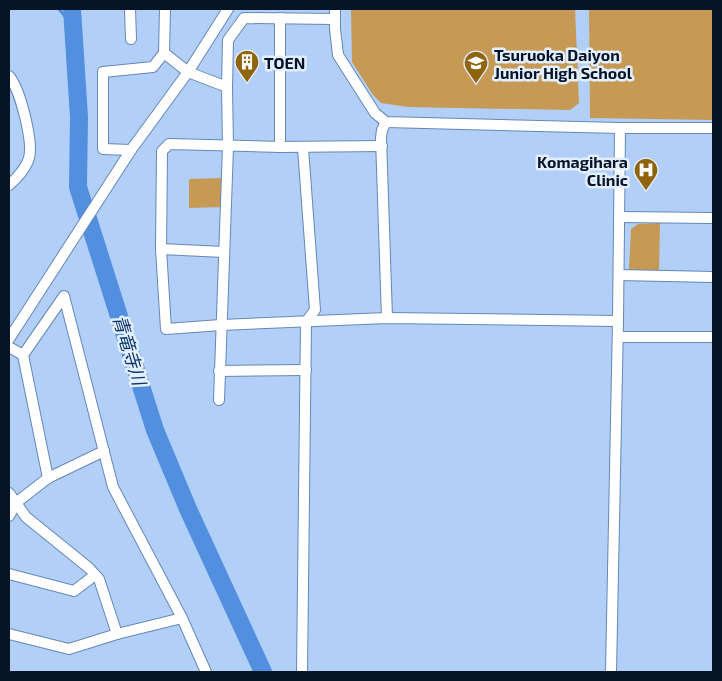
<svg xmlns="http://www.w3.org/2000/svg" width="722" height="681" viewBox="0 0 722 681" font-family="'Exo 2','Noto Sans JP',sans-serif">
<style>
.green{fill:#c69955}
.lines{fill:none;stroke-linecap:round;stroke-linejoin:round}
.stream{stroke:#528fdf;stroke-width:3}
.river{stroke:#528fdf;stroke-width:18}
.minor-casing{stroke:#6588b6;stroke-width:12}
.minor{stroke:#fff;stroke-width:10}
.labels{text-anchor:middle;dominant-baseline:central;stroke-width:5;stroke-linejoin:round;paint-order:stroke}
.poi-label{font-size:16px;font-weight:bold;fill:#071425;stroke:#e3effe;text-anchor:start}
.water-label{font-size:18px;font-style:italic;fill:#0e386b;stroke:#e3effe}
</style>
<rect width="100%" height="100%" fill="#b2cff8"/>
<g class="green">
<polygon points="351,9 575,9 579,103 570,110 408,107 381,103 373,95 352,62"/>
<polygon points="589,9 713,9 713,120 590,118"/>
<polygon points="222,178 221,207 189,208 189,179"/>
<polygon points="660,223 659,272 633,273 629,269 631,229 638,224"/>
</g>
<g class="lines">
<polyline class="stream" points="59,9 72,25"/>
<polyline class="river" points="72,9 79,117 78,187 155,430 188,509 263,672"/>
<defs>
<g id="minor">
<polyline points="130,9 131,39"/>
<polyline points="335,9 335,29 338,55 375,113 386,122 620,128 713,128"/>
<polyline points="164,53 188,72 227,87 228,147 219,400"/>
<path d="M 9,76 C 20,89 35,145 28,161 C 24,170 16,179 9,185"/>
<polyline points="227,87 228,40 244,18 335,19"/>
<polyline points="386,122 382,130 381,138 387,318"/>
<polyline points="382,146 280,147 169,144 162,151 161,249 166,329 221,325 387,318 618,321"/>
<polyline points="280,147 280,18"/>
<polyline points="131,150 103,149 103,72 153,67 164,53 165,9"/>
<polyline points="619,217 713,218"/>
<polyline points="161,249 224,252"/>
<polyline points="619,275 713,277"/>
<polyline points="618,337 713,337"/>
<polyline points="9,339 131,150 188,72 228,9"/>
<polyline points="9,347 23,355"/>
<polyline points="219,371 306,370"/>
<polyline points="48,478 23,355 64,296 113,487 182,618 206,672"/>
<polyline points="9,493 26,517 89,568 99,579 117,634"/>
<polyline points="9,516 17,502 48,478 104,451"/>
<polyline points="9,574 74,591 95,575"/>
<polyline points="9,634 69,649 117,634 182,618"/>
<polyline points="302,672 306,322 315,310 303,148"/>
<polyline points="611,672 618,321 620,128"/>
</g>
</defs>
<use href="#minor" class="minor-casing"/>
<use href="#minor" class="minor"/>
</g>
<defs>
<symbol id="building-pin" viewBox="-11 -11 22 30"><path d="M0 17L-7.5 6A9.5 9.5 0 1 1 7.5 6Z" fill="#90630d" stroke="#e3effe"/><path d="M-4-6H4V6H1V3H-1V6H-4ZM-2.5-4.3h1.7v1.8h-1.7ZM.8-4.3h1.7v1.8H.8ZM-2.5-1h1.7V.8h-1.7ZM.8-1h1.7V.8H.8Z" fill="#fff"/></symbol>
<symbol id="school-pin" viewBox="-11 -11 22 30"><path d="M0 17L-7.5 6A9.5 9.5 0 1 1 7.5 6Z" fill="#90630d" stroke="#e3effe"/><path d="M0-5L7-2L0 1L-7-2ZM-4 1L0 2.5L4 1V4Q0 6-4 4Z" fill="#fff"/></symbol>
<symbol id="hospital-pin" viewBox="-11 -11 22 30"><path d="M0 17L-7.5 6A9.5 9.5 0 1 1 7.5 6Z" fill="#90630d" stroke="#e3effe"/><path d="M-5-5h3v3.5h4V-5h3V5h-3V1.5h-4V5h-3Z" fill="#fff"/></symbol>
</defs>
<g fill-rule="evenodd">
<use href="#building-pin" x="233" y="48" width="28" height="38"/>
<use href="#school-pin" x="462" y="49" width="28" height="38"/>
<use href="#hospital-pin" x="632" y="156" width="28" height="38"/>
</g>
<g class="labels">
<g class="poi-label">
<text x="494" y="54">Tsuruoka Daiyon<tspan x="494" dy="18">Junior High School</tspan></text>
<text x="264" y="62">TOEN</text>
<text x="628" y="161" text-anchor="end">Komagihara<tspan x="628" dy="18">Clinic</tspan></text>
</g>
<g class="water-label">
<text transform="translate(130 350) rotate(73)">青竜寺川</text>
</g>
</g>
<rect width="722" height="681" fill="none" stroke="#071425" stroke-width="20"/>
</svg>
